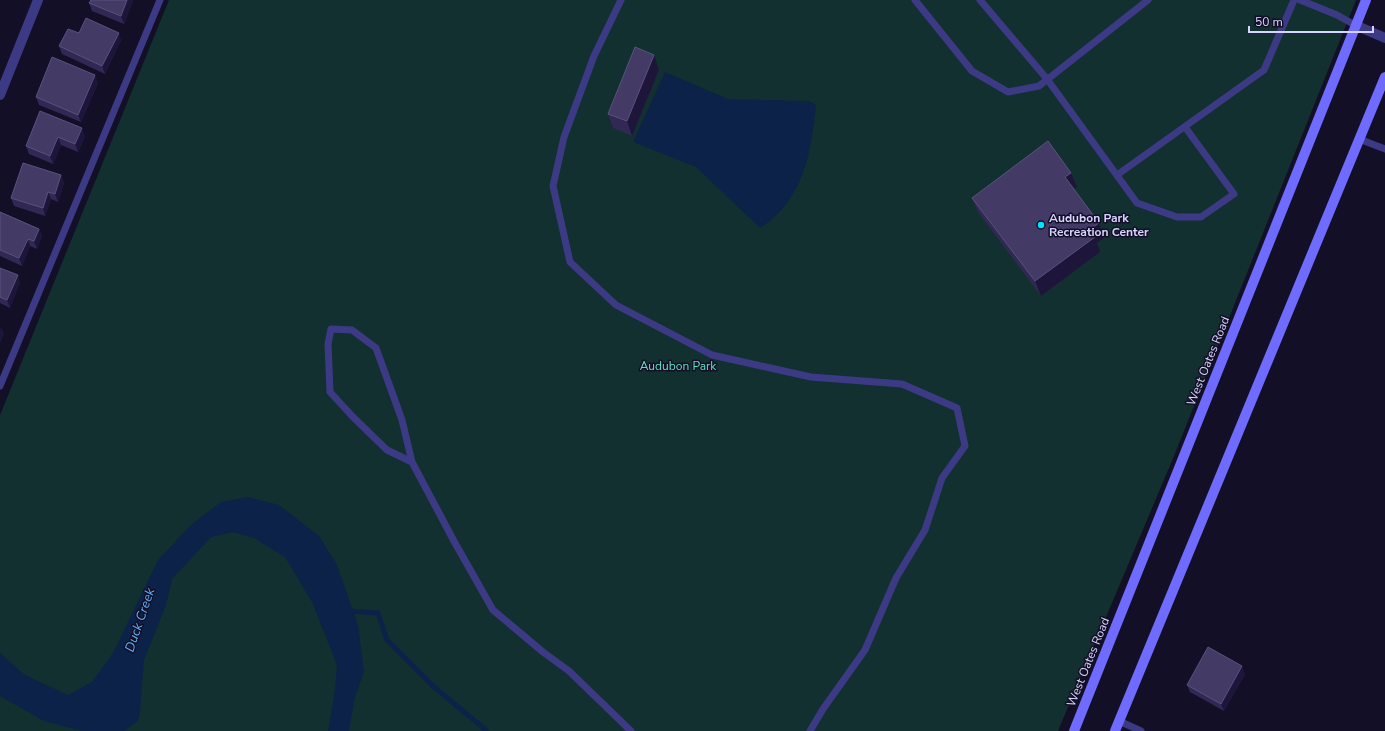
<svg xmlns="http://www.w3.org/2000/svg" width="1385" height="731" viewBox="0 0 1385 731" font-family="'Nunito Sans',sans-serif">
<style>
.green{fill:#12302f}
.water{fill:#0c2248}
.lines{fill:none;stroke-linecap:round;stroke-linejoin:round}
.stream{stroke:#0c2248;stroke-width:5}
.service{stroke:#3d3a85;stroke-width:7}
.minor{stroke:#3d3a85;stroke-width:10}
.tertiary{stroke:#3d3a85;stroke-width:10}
.secondary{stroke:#6f6bff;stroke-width:10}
.wall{fill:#312854}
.shaded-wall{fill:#1d163a}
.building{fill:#433a66;stroke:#5a527e}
.poi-dot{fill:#00e5ff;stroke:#130f26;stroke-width:1.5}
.labels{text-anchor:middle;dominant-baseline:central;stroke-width:3;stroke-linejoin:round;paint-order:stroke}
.poi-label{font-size:12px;font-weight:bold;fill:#d9d4ff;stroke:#130f26;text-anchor:start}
.street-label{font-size:12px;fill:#d9d4ff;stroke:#130f26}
.park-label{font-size:12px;fill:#5fe0c0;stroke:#130f26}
.water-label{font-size:13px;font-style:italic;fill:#62b6ff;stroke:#130f26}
</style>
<rect width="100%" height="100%" fill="#130f26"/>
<polygon class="green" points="169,0 1356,0 1174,456 1058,731 0,731 0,415"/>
<g class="water">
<path d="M 665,72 L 728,99 L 809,101 L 816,105 C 811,153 804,200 760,228 L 696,167 L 633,142 Z"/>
<polygon points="248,497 279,505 319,536 337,565 358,625 364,672 355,697 349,731 328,731 335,689 337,665 312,602 285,557 254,538 233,532 211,537 172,579 166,605 144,660 140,711 138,721 124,731 82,731 44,721 0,696 0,653 25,675 68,695 92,682 113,653 158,560 192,524 221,502"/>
</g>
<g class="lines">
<polyline class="stream" points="348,611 378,613 387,640 433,686 487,731"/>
<g class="service">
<polyline points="621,0 594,56 564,137 553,186 570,262 616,305 712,355 811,377 902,384 957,408 965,446 942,478 925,530 896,578 865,650 823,709 810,731"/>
<polyline points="915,0 972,71 1008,92 1039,86 1148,0"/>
<polyline points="980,0 1047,79 1137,203 1177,217 1201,217 1234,194 1185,127"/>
<polyline points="1300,0 1337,15 1355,25"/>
<polyline points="1359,139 1385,149"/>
<polyline points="1117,175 1264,70 1294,0"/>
<polyline points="0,386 160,0"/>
<polyline points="412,462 387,450 353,417 330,392 328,344 331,329 352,330 376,348 402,420 412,462 455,543 493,610 543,652 569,671 631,731"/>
<polyline points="1119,721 1141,731"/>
</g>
<polyline class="minor" points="0,95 38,0"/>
<polyline class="tertiary" points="1355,25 1385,38"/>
<g class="secondary">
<polyline points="1074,731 1366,0"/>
<polyline points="1115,731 1385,77"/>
</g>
</g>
<g class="wall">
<polygon points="91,0 133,0 124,24 92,11 89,3"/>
<polygon points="79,33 121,40 105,74 62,54 59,46"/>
<polygon points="659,70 632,136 613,128 608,114"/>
<polygon points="98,83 81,122 39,105 36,97"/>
<polygon points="40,111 85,136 78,152 61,145 53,164 29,154 26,146"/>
<polygon points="61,175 64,183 58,202 51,199 45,216 14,206 11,198"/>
<polygon points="1077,187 1074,189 1104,238 1097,243 1100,252 1041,296 978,212 972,198"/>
<polygon points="0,212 39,229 42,236 37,249 30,246 22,266 0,256"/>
<polygon points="0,268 20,282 10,308 0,303"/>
<polygon points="1245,674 1224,711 1190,692 1187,685"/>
</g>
<g class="shaded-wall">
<polygon points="127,0 133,0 124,24 121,16"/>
<polygon points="119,33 121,40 105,74 102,66"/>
<polygon points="654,55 659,70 632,136 627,121"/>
<polygon points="95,75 98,83 81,122 78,115"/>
<polygon points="82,128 85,136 78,152 75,144"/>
<polygon points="58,137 61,145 53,164 50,156"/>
<polygon points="1071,173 1077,187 1070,192 1065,177"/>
<polygon points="61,175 64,183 58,202 55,194"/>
<polygon points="48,192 51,199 45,216 43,208"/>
<polygon points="1099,223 1104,238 1097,243 1100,252 1041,296 1035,281 1089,230"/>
<polygon points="39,229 42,236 37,249 34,241"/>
<polygon points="28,239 30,246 22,266 19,258"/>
<polygon points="18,275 20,282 10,308 7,300"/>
<polygon points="1,326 4,334 0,344 0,330"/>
<polygon points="1242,666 1245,674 1224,711 1221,704"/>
</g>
<g class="building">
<polygon points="91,0 127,0 121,16 89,3"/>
<polygon points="86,18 119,33 102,66 59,46 68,29 79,33"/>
<polygon points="635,47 654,55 627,121 608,114"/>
<polygon points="52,57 95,75 78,115 36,97"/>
<polygon points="40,111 82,128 75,144 58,137 50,156 26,146"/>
<polygon points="1048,141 1071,173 1065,177 1099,223 1089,230 1095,237 1035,281 972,198"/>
<polygon points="23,163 61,175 55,194 48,192 43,208 11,198"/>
<polygon points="0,212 39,229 34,241 28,239 19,258 0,250"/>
<polygon points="0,268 18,275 7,300 0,297"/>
<polygon points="1208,647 1242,666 1221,704 1187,685"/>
</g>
<circle class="poi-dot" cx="1041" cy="225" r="4"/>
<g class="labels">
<g class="poi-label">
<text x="1049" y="218">Audubon Park<tspan x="1049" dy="14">Recreation Center</tspan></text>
</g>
<g class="street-label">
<text transform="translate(1208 361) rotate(-68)">West Oates Road</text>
<text transform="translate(1088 662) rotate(-68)">West Oates Road</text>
</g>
<g class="park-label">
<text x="678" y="366">Audubon Park</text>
</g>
<g class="water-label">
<text transform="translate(140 620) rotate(-71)">Duck Creek</text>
</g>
</g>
<path d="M1249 26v6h124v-6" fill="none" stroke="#d9d4ff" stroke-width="2"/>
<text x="1255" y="26" font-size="12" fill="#d9d4ff" stroke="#130f26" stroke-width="3" paint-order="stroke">50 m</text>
</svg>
